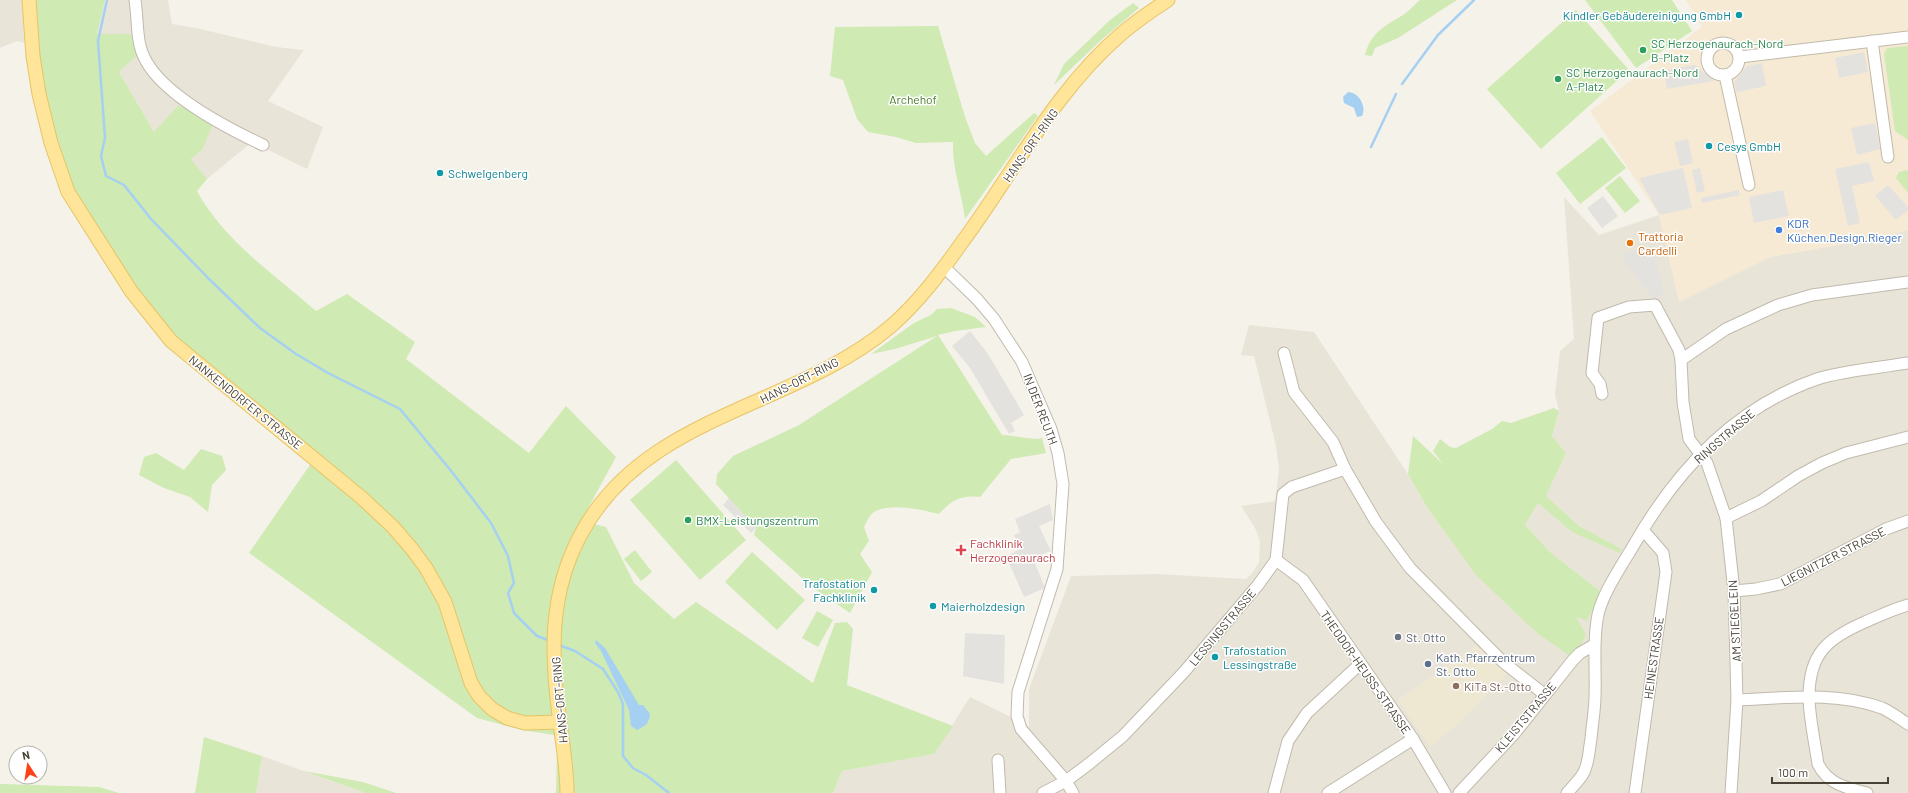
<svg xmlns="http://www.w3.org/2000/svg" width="1908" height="793" viewBox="0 0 1908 793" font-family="Barlow,sans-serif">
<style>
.residential{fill:#e9e4d8}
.commercial{fill:#f7ead5}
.education{fill:#eee8d3}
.green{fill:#cfeab2}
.parking{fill:#e4e2de}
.water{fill:#a6d0f2}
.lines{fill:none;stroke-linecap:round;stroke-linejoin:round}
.stream{stroke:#a6d0f2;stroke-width:2.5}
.minor-casing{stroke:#c1baac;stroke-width:13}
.major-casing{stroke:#e7c466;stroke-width:15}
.minor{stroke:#fff;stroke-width:11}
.major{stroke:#ffe599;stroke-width:13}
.culture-dot{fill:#0f9aa8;stroke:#fff;stroke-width:1.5}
.leisure-dot{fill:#2e9e5b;stroke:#fff;stroke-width:1.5}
.shop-dot{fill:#3f7fe0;stroke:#fff;stroke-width:1.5}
.food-dot{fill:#e8710a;stroke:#fff;stroke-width:1.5}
.health-dot{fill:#e0444e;stroke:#fff;stroke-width:1.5}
.worship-dot{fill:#6b7280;stroke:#fff;stroke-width:1.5}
.service-dot{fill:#5c6f8a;stroke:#fff;stroke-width:1.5}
.education-dot{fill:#8d6e63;stroke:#fff;stroke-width:1.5}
.labels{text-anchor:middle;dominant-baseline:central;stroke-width:3;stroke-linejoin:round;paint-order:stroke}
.culture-label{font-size:12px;fill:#0d838f;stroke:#fff;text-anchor:start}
.leisure-label{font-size:12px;fill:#27864d;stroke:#fff;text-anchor:start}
.park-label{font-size:12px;fill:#467d29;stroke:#fff}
.street-label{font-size:12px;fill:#494337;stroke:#fff}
.shop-label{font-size:12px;fill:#366cbe;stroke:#fff;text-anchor:start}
.food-label{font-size:12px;fill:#c56008;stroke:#fff;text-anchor:start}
.health-label{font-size:12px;fill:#be3a42;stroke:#fff;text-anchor:start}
.worship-label{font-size:12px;fill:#5b616d;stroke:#fff;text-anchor:start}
.service-label{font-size:12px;fill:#4e5e75;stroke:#fff;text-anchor:start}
.education-label{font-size:12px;fill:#785e54;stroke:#fff;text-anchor:start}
</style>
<rect width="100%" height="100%" fill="#f5f2ea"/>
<g class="residential">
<polygon points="0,0 36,0 25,43 17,41 0,48"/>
<polygon points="105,0 168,0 172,24 196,28 276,47 304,50 268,101 323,127 307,169 252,142 207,179 191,159 202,150 154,132 119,72 97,34"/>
<polygon points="1564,197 1599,235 1659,215 1680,301 1770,257 1877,238 1908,230 1908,793 833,793 842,771 934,754 970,697 1029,726 1029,689 1071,576 1156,574 1246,579 1253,572 1259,562 1260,541 1255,528 1241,506 1275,501 1279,469 1276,446 1254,356 1241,355 1249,325 1314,332 1408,474 1428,509 1477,575 1537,633 1576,617 1601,592 1550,552 1525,525 1538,503 1572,532 1621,550 1579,526 1546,496 1566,453 1552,436 1559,411 1555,394 1560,351 1574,339"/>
<polygon points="262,756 304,771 366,793 256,793"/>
</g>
<polygon class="commercial" points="1686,0 1908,0 1908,230 1877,238 1770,257 1679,302 1659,215 1590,111 1702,27"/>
<polygon class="education" points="1477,645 1490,660 1508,673 1460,722 1430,747 1398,700"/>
<g class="green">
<path d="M 36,0 L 105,0 L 97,34 L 131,34 L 136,56 L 119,72 L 154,132 L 179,105 L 213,124 L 202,150 L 191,159 L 207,179 L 197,191 C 224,241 274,274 316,311 L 347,294 L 415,342 L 406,359 L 529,453 L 566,406 L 616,457 L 581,521 L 606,527 L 634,583 L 674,619 L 696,602 L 813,683 L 835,623 L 847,622 L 853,629 L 847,685 L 953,726 L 934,754 L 842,771 L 833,793 L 556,793 L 557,747 L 554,735 L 522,730 L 477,718 L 249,553 L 312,462 L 165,339 L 67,190 L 25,43 Z"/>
<path d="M 1420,0 L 1457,0 L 1398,38 L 1375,48 L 1372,56 L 1365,55 C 1371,32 1385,26 1403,15 C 1409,11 1414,5 1420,0 Z"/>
<polygon points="1585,0 1672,0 1692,31 1636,68"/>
<polygon points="1133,3 1139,8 1100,41 1054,85 1064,64 1110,20"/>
<polygon points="1576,10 1629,70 1541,149 1487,89"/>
<path d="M 938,26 L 965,117 L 975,143 L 986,156 L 1034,113 L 1038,116 L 965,219 C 962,193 952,169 953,142 L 916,143 L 896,137 L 868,132 L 857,119 L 843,80 L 830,76 L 835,27 Z"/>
<polygon points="1908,46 1908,140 1895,131 1884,54 1887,48"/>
<polygon points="1602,137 1626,168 1580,204 1556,173"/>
<polygon points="1908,170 1908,193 1896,178 1899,172"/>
<polygon points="1620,176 1640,201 1625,213 1605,188"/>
<path d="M 951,308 L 975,317 L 986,327 L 955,331 L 938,335 L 1002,435 C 1014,435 1032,441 1042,438 L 1046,453 L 1011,459 L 980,497 C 960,495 952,500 939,514 C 922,510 890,502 874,512 C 869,516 867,521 864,527 L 869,541 L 860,554 L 872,572 L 850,613 L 812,587 L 754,535 L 756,528 L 716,484 L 717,474 L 733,456 L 799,425 L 937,336 L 895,349 L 871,354 L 914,323 L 931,315 L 937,309 Z"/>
<polygon points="1554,408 1559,411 1552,436 1566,453 1546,496 1579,526 1621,549 1620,553 1572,532 1538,503 1525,525 1550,552 1601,592 1587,621 1576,617 1586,635 1580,646 1569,655 1537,633 1477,576 1428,509 1408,474 1413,436 1443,464 1433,451 1440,439 1450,447 1456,448 1492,429 1502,421 1511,423"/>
<polygon points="201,449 222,456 226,470 212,485 208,512 190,497 164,488 139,475 144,457 156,453 184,470"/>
<polygon points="676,460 746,540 700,580 630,500"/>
<polygon points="635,550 652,572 641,581 624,559"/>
<polygon points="752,552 805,600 777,630 725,582"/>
<polygon points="817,611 833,620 818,647 802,638"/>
<polygon points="204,737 262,756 256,793 195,793"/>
<polygon points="304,771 363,782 396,793 366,793"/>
<polygon points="0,784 99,787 119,793 0,793"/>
</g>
<g class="parking">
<polygon points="1864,52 1868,72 1839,78 1835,58"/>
<polygon points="1762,63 1766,86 1737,92 1734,82 1747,66"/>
<polygon points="1695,65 1714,81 1667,89 1664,70"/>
<polygon points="1875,123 1880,149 1857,155 1851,128"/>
<polygon points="1688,139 1693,163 1680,166 1674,142"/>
<polygon points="1869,162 1874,181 1852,186 1860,223 1848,226 1835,169"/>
<polygon points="1683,168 1692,208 1660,215 1639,178"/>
<polygon points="1700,168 1705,191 1697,193 1692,170"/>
<polygon points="1888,185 1908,207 1908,210 1896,220 1875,196"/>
<polygon points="1739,190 1740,195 1702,203 1701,198"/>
<polygon points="1783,190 1789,216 1754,223 1749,197"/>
<polygon points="1603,196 1618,216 1602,228 1587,208"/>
<polygon points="1638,250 1640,256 1654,253 1664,293 1654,300 1620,254"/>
<polygon points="970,331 988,354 1024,415 1011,423 1015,431 1009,434 970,368 952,346"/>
<polygon points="729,498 756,528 751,533 723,505"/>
<polygon points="1050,504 1053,520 1039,526 1051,551 1033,558 1045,588 1024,597 1006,556 1020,549 1014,535 1020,532 1015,519"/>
<polygon points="965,633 1005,635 1004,684 963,676"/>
</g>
<g class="water">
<path d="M 1348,92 C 1359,92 1367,107 1362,116 L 1357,117 L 1354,108 L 1344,103 L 1343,97 Z"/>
<path d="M 596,640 L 605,648 L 639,705 L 643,705 L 650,714 C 649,723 646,726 637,730 L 631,726 L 629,710 L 601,651 L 595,643 Z"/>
</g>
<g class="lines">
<g class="stream">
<polyline points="107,0 98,41 105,138 101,156 106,176 124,185 151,219 208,278 260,328 296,354 328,373 400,409 452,472 491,523 508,556 514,583 508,593 514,613 537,636 551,641"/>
<polyline points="1402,84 1438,35 1474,0"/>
<polyline points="1371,147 1396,94"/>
<polyline points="559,645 575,651 603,669 618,692 623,704 623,756 633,768 646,775 669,793"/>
</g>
<defs>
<g id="minor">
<path d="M 135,0 C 138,18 136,41 144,57 C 161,94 227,128 263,145"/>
<polyline points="1872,41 1888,157"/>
<circle cx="1723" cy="59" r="16"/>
<polyline points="1740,57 1908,37"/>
<polyline points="1725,75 1749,185"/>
<polyline points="944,267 977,299 994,319 1022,362 1051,429 1058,453 1063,484 1057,569 1018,692 1017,716 1021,729 1066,781 1073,793"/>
<polyline points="1284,353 1294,392 1333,442 1345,469 1376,522 1410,568 1503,662 1544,694"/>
<polyline points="1681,360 1726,329 1778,305 1812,295 1908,282"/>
<polyline points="1602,394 1600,384 1592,373 1598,318 1629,307 1655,305 1679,350 1681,360 1683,402 1689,439 1707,463 1726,518 1734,591 1737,700 1731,793"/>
<polyline points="1726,518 1761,501 1798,476 1822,463 1846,453 1908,437"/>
<polyline points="1276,560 1303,580 1413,739 1445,793"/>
<polyline points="1734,591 1756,589 1780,584 1886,529 1908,521"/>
<path d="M 1737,700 C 1785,698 1836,691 1882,708 C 1891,712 1900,719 1908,724"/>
<polyline points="998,760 1000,793"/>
<polyline points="1043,793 1066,781 1090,763 1123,736 1184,672 1258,585 1276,560 1283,494 1292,487 1345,469"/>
<polyline points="1274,793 1288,741 1307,713 1360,664"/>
<polyline points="1328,793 1413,739"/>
<polyline points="1459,793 1514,734 1573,660 1580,653 1594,645"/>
<path d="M 1567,793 C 1573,786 1580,780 1584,772 C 1589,762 1589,749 1591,739 C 1592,725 1595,710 1595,696 C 1596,670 1593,645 1597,620 C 1600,596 1623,564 1635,543 C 1677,470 1736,407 1817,379 C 1845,370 1879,368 1908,363"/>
<polyline points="1635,793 1666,572 1663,553 1643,530"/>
<path d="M 1867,793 C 1846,788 1828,784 1818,764 C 1815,744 1809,716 1809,697 C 1809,653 1828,638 1865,622 C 1879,616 1893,609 1908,605"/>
</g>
<g id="major">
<polyline points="29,0 33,56 39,94 51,143 68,192 131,291 171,341 362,498 393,527 412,549 426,568 445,602 471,683 479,696 492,709 507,718 525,723 560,722"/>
<path d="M 567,793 C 567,769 563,747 560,723 C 551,657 548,595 581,534 C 645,414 794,408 890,327 C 919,302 941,272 963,241 C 1014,172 1054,92 1120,35 C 1135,22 1151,11 1168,0"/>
</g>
</defs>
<use href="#minor" class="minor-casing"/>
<use href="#major" class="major-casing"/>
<use href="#minor" class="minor"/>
<use href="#major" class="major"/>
</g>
<g class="culture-dot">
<circle cx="1739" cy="15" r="4"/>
<circle cx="1709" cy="146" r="4"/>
<circle cx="440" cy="173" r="4"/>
<circle cx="874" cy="590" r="4"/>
<circle cx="933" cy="606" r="4"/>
<circle cx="1215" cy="657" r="4"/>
</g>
<g class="leisure-dot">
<circle cx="1643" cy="50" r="4"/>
<circle cx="1558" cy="79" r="4"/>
<circle cx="688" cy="520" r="4"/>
</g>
<circle class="shop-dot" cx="1779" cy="230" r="4"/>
<circle class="food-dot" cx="1630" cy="243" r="4"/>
<path class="health-dot" d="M959 544h4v4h4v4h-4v4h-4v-4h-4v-4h4z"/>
<circle class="worship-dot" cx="1398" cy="637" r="4"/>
<circle class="service-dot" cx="1428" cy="664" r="4"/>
<circle class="education-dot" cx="1456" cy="686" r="4"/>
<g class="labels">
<g class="culture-label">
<text x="1731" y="15" text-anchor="end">Kindler Gebäudereinigung GmbH</text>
<text x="1717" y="146">Cesys GmbH</text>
<text x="448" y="173">Schwelgenberg</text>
<text x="866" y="583" text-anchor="end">Trafostation<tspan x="866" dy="14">Fachklinik</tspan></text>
<text x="941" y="606">Maierholzdesign</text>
<text x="1223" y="650">Trafostation<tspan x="1223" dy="14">Lessingstraße</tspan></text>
</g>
<g class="leisure-label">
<text x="1651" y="43">SC Herzogenaurach-Nord<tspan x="1651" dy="14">B-Platz</tspan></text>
<text x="1566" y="72">SC Herzogenaurach-Nord<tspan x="1566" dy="14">A-Platz</tspan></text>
<text x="696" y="520">BMX-Leistungszentrum</text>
</g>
<g class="park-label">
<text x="913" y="99">Archehof</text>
</g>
<g class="street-label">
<text transform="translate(1030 145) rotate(-55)">HANS-ORT-RING</text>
<text transform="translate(799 380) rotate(-27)">HANS-ORT-RING</text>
<text transform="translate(246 402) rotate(39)">NANKENDORFER STRASSE</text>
<text transform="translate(1041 409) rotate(69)">IN DER REUTH</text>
<text transform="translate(1724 436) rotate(-41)">RINGSTRASSE</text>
<text transform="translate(1833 556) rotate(-27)">LIEGNITZER STRASSE</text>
<text transform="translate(1734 621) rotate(-93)">AM STIEGELEIN</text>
<text transform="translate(1222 627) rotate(-50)">LESSINGSTRASSE</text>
<text transform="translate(1653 658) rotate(-82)">HEINESTRASSE</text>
<text transform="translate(1366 672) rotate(55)">THEODOR-HEUSS-STRASSE</text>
<text transform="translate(559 700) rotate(-95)">HANS-ORT-RING</text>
<text transform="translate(1525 717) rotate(-50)">KLEISTSTRASSE</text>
</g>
<g class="shop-label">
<text x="1787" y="223">KDR<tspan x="1787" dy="14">Küchen.Design.Rieger</tspan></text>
</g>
<g class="food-label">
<text x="1638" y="236">Trattoria<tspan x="1638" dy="14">Cardelli</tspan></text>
</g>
<g class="health-label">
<text x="970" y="543">Fachklinik<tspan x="970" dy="14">Herzogenaurach</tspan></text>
</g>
<g class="worship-label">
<text x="1406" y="637">St. Otto</text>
</g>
<g class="service-label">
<text x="1436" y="657">Kath. Pfarrzentrum<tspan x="1436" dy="14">St. Otto</tspan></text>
</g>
<g class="education-label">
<text x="1464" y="686">KiTa St.-Otto</text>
</g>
</g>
<g transform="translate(28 765) rotate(348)"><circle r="19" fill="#ffffff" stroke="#b6b4af"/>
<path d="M0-3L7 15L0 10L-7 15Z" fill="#fe4218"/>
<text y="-6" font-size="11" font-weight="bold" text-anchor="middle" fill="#494337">N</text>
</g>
<path d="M1772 777v6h116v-6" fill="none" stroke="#494337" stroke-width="2"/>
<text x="1778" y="777" font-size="12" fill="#494337" stroke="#ffffff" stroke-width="3" paint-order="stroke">100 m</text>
</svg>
